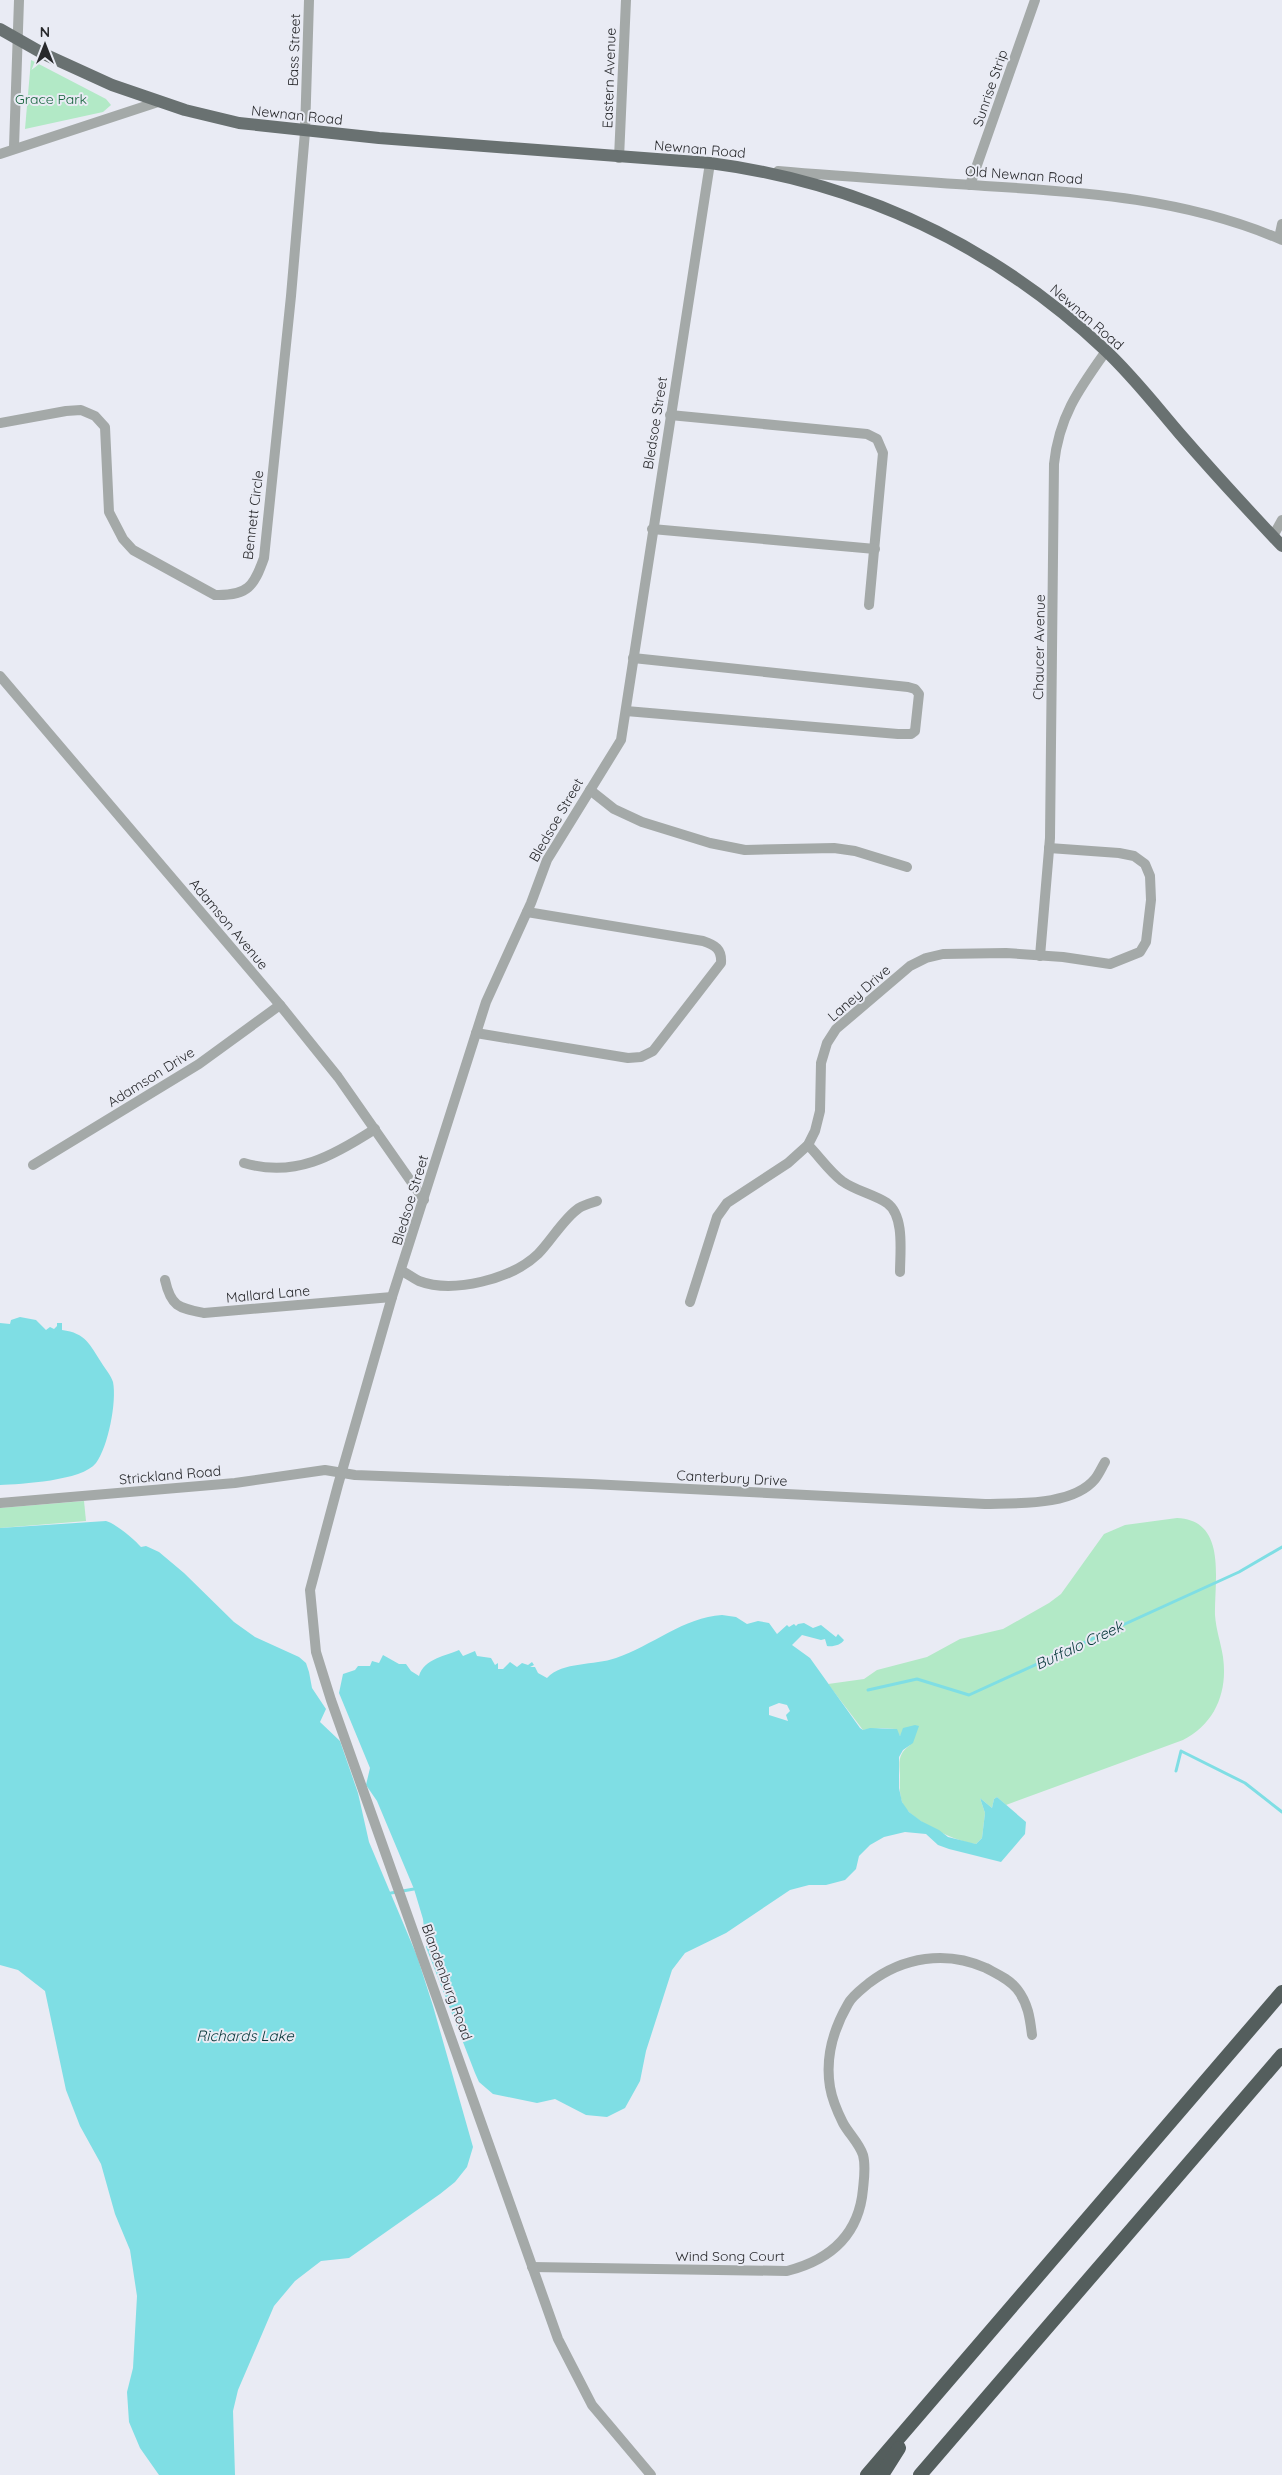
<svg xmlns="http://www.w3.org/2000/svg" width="1282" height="2475" viewBox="0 0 1282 2475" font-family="Quicksand,sans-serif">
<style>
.green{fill:#b2e9c6}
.water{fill:#7fdee4;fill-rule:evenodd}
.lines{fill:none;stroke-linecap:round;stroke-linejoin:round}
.stream{stroke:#7fdee4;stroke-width:3}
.minor{stroke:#a4a9a8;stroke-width:10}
.major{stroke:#697171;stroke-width:12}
.highway{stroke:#545e5d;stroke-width:14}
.labels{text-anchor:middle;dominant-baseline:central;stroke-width:4;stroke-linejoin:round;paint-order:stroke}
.street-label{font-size:14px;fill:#28292c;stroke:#e9ebf4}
.park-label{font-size:14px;fill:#15623c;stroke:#e9ebf4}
.water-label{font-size:15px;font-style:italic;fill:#07373a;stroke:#e9ebf4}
</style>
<rect width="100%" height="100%" fill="#e9ebf4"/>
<g class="green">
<polygon points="31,60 106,99 111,105 103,112 25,129"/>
<polygon points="84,1501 86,1521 0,1528 0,1508"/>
<path d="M 1177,1518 C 1228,1520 1214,1582 1215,1615 C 1216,1630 1221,1643 1223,1657 C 1228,1692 1215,1724 1183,1740 L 1006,1805 L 997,1797 L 994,1799 L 992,1808 L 980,1798 L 985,1813 L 982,1838 L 976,1844 C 959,1843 908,1820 902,1802 C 899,1793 900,1784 900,1775 C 899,1761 898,1754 910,1745 L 903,1732 L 900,1736 L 896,1729 L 881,1728 L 863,1730 L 828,1684 L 864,1679 L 877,1670 L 927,1657 L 960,1639 L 1003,1629 L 1049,1603 L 1061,1594 L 1104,1534 L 1125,1525 Z"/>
</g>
<g class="water">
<path d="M 20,1317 L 36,1320 L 46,1330 L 50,1327 L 54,1329 L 57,1326 L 57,1323 L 62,1323 L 62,1330 C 86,1333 90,1345 101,1362 C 105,1369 111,1375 113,1382 C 117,1402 108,1447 96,1463 C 82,1481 21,1484 0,1485 L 0,1323 L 10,1324 L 11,1320 Z"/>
<path d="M 106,1521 C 115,1523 135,1540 141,1547 L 146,1546 L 159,1552 L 184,1573 L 234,1622 L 255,1637 L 299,1657 L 306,1663 L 309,1672 L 312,1688 L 326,1709 L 320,1722 L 340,1741 L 358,1793 L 369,1842 L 417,1956 L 433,2006 L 473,2147 L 467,2167 L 455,2182 L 440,2194 L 349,2258 L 321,2261 L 295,2281 L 274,2306 L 238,2390 L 233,2411 L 235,2475 L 159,2475 L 140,2448 L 129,2422 L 127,2392 L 133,2368 L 137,2296 L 130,2250 L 115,2214 L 101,2164 L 80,2126 L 66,2090 L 45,1991 L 18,1970 L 0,1965 L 0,1528 Z"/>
<path d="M 722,1615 L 736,1617 L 747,1624 L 758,1621 L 769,1623 L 777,1634 L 787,1625 L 789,1627 L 794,1624 L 796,1626 L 798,1624 L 804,1623 L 813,1628 L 821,1625 L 836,1637 L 838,1634 L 844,1640 C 841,1645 833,1647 827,1646 L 825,1639 L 821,1640 L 802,1635 L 792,1645 L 810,1658 L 860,1728 L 863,1730 L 870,1728 L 897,1729 L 900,1736 L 903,1728 L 915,1725 L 919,1726 L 913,1743 L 903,1750 L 899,1757 L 899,1788 L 902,1802 L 909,1812 L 921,1821 L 939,1830 L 948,1837 L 976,1844 L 982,1838 L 985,1813 L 980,1798 L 992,1808 L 994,1799 L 997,1797 L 1026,1822 L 1025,1834 L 1001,1862 L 949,1849 L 938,1845 L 926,1834 L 905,1832 L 884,1837 L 870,1845 L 859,1856 L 856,1869 L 845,1880 L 826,1885 L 809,1885 L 790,1890 L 726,1933 L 685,1953 L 672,1970 L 646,2051 L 640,2081 L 625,2108 L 607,2117 L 586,2115 L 555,2099 L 537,2103 L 493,2094 L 479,2082 L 475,2073 L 426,1947 L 429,1941 L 425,1937 L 423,1919 L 414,1889 L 377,1801 L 366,1785 L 370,1768 L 339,1693 L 343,1674 L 355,1670 L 358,1666 L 370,1666 L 372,1661 L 379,1663 L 383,1655 L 399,1664 L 406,1664 L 411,1671 L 419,1676 C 424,1658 447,1656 459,1650 L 463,1656 L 475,1651 L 477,1656 L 491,1658 L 495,1665 L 498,1663 L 498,1669 L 503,1669 L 510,1662 L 517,1667 L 522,1663 L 528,1665 L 532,1662 L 534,1665 L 530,1667 L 535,1667 L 538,1673 L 547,1678 C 563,1661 594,1666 616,1658 C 652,1646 684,1617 722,1615 ZM 779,1703 L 787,1705 L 790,1711 L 786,1715 L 788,1721 L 769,1715 L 769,1707 Z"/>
</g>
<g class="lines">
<g class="stream">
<polyline points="868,1690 917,1679 969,1695 1239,1572 1282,1547"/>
<polyline points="1176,1771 1181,1751 1245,1783 1282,1812"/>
<polyline points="391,1893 414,1889"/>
</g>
<g class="minor">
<polyline points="14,147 19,0"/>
<polyline points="0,154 158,102"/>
<polyline points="619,158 626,0"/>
<path d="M 778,171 C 847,177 916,181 985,186 C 1086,192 1188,199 1282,240"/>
<polyline points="970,185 1035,0"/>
<polyline points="1279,238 1282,224"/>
<polyline points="670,415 867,434 877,439 883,453 869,605"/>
<path d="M 0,423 L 66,411 L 81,410 L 95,416 L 105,427 L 109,512 L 123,539 L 133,550 L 215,595 C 248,596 254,586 264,558 L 291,296 L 305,132 L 309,0"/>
<polyline points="652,529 875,549"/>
<polyline points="1273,536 1282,520"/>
<polyline points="0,676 280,1005 338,1077 424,1200"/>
<polyline points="626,711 898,734 911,734 915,731 919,694 915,689 908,687 633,658"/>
<polyline points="590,790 614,809 642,822 710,843 745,850 834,848 855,851 907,867"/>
<path d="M 1040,956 L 1050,838 L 1054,464 C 1059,416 1079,389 1106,351"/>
<path d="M 476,1033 L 628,1058 L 641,1057 L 653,1051 L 721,963 C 722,949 715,945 703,941 L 527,912"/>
<path d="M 808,1145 C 819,1156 829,1171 842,1181 C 856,1191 873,1194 887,1203 C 905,1216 900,1253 900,1272"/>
<path d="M 244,1163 C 295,1178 333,1156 375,1129"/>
<polyline points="33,1165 199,1064 280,1005"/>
<path d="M 402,1271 C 408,1274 413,1278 419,1281 C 453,1294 512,1279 538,1254 C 551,1241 564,1218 579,1208 C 584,1205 591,1203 597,1201"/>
<path d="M 165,1280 C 171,1307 179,1308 204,1313 L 392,1297"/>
<polyline points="690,1302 717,1217 727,1203 788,1163 808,1145 815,1131 820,1111 821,1063 827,1043 836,1029 910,966 926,958 943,954 1006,953 1063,957 1110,964 1140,952 1146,942 1151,900 1150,876 1145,864 1134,856 1119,853 1049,848"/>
<path d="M 0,1503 L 235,1483 L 325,1470 L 355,1475 L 591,1484 L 985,1504 C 1017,1503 1073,1506 1095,1479 C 1099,1474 1102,1467 1105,1462"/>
<path d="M 532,2267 L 787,2271 C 830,2260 859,2235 863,2189 C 864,2179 866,2166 863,2155 C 859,2143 849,2134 843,2123 C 838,2113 832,2099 830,2087 C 825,2057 833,2030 848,2004 C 852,1996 862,1989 869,1983 C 903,1957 946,1950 986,1968 C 997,1974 1009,1979 1017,1989 C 1028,2003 1030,2018 1032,2035"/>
<polyline points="651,2475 592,2405 558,2339 331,1700 316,1652 310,1590 338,1485 392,1297 486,1002 531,903 547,860 621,740 710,163"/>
</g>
<path class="major" d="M 0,29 L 44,54 L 112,85 L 185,110 L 239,123 L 379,138 L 710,163 C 861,183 993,245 1104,349 C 1132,375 1156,406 1180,434 C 1213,472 1247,509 1282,546"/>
<g class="highway">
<polyline points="867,2475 1282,1992"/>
<polyline points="882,2475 899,2448"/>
<polyline points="920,2475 1282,2055"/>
</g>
</g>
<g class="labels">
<g class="street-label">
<text transform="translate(294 50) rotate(-88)">Bass Street</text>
<text transform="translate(609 78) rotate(-88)">Eastern Avenue</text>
<text transform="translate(990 88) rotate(-71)">Sunrise Strip</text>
<text transform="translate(297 115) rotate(6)">Newnan Road</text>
<text transform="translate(700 149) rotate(5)">Newnan Road</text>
<text transform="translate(1024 175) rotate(4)">Old Newnan Road</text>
<text transform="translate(1087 317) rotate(41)">Newnan Road</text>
<text transform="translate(655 423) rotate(-81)">Bledsoe Street</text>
<text transform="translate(253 515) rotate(-83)">Bennett Circle</text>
<text transform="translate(1039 647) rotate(-89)">Chaucer Avenue</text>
<text transform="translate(556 820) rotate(-60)">Bledsoe Street</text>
<text transform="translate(229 924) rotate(50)">Adamson Avenue</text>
<text transform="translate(859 993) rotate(-41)">Laney Drive</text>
<text transform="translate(151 1077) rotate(-32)">Adamson Drive</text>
<text transform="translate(410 1200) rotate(-73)">Bledsoe Street</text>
<text transform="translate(268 1294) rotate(-5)">Mallard Lane</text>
<text transform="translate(170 1475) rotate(-5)">Strickland Road</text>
<text transform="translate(732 1478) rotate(3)">Canterbury Drive</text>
<text transform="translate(447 1982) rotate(70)">Blandenburg Road</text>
<text x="730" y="2256">Wind Song Court</text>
</g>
<g class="park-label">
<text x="51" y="99">Grace Park</text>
</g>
<g class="water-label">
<text transform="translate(1079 1645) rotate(-25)">Buffalo Creek</text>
<text x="245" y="2035">Richards Lake</text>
</g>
</g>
<g transform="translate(45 45)" stroke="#e9ebf4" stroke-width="4" paint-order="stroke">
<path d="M0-4L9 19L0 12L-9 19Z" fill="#28292c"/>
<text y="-8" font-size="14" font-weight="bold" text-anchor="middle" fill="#28292c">N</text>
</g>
</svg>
